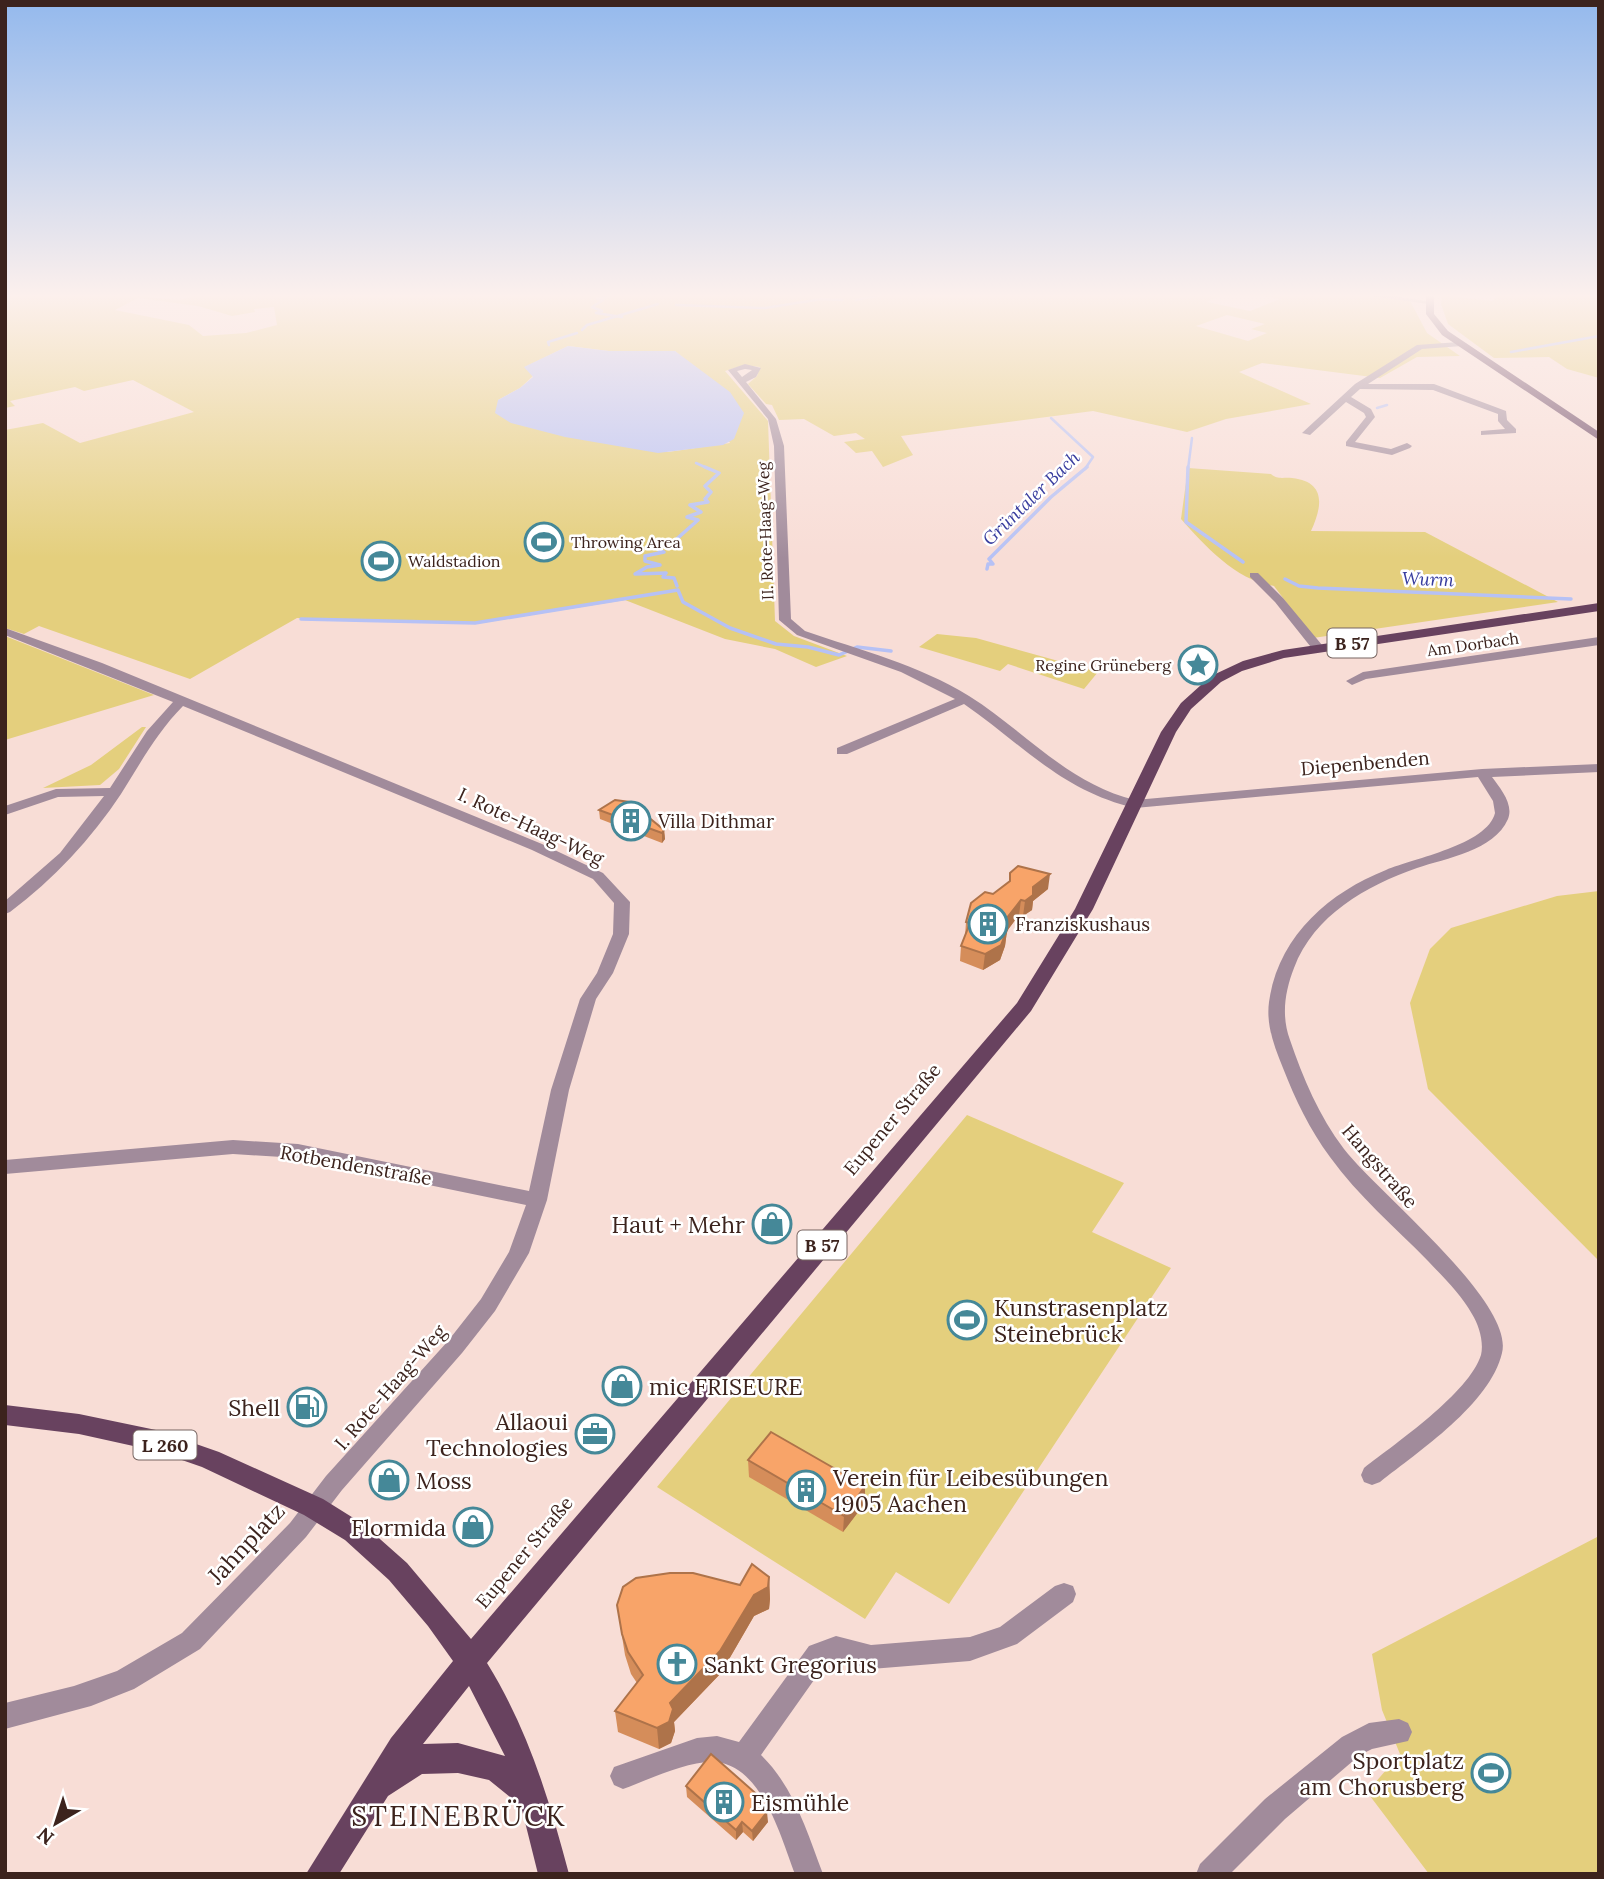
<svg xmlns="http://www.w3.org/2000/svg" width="1604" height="1879" viewBox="0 0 1604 1879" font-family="Lora,serif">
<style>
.green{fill:#e4cf7d;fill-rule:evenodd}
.water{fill:#b6c1f5}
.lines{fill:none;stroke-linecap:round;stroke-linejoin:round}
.stream-far1{stroke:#b6c1f5;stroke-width:2.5}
.stream{stroke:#b6c1f5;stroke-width:3.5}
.minor{fill:#a18b9b;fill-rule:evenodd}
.primary{fill:#68425f;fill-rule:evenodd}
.wall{fill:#d58d5a}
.shaded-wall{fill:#ae734a}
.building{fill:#f8a469;stroke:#ae734a;stroke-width:2}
.labels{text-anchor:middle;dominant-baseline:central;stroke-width:5;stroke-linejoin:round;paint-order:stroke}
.far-street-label{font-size:16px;fill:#3c231d;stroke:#fff}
.far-poi-label{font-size:16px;fill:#3c231d;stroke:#fff;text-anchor:start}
.far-water-label{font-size:18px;font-style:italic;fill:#383d9e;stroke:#fff}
.shield{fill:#fff;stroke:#766561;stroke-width:2}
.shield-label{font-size:18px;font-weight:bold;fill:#3c231d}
.street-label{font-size:19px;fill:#3c231d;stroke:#fff}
.poi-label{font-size:19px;fill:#3c231d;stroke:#fff;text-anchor:start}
.near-poi-label{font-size:23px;fill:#3c231d;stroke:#fff;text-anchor:start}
.near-street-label{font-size:23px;fill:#3c231d;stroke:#fff}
.near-quarter-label{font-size:28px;letter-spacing:2px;fill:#3c231d;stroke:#fff}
</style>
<rect width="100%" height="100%" fill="#f8ddd6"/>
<g class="green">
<path d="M 5,295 L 127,295 L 179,300 L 197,295 L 1221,295 L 1207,302 L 1250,311 L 1280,299 L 1259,295 L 1379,295 L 1409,299 L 1427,333 L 1460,356 L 1417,357 L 1380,378 L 1262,363 L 1239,372 L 1311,404 L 1226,419 L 1187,432 L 1093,411 L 901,436 L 913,455 L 883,467 L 872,451 L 856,453 L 844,442 L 865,439 L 856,433 L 834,436 L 804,419 L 779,420 L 772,405 L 766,404 L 748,384 L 757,376 L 760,367 L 744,365 L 725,371 L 768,421 L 775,621 L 794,636 L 847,656 L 816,667 L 775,649 L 725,639 L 625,600 L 475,624 L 297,618 L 190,679 L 39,626 L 24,634 L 5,628 L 5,430 L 43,423 L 80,443 L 194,412 L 133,380 L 84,391 L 75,387 L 10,401 L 15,406 L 5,408 ZM 138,298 L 198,306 L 232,316 L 255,312 L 254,309 L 274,307 L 277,325 L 246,333 L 203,336 L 189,325 L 115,310 ZM 1227,315 L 1265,324 L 1251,329 L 1267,333 L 1248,341 L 1196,326 ZM 568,346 L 609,351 L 675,351 L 682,358 L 730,443 L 668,452 L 498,400 L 520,388 L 533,376 L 525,367 Z"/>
<polygon points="1442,295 1492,301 1499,295 1599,295 1599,378 1567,369 1549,357 1494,358 1448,324 1441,304"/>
<path d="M 1188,468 L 1271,474 C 1278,480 1283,477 1292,478 C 1327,482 1322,507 1311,531 L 1425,532 L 1558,602 L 1313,638 L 1274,586 C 1237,581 1205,546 1181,519 Z"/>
<polygon points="937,634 976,638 1098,672 1084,689 1008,664 1000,671 919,647"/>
<polygon points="5,636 154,695 5,740"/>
<polygon points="142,727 146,727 119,769 100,785 43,788 91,765"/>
<polygon points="1599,891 1599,1261 1428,1089 1410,1003 1430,949 1451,928 1557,896"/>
<polygon points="967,1115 1124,1183 1092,1232 1171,1268 949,1604 896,1572 865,1619 657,1487"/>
<polygon points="1599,1536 1599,1874 1429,1874 1367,1792 1400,1754 1382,1710 1372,1654"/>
</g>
<polygon class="water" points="568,346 609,351 675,351 730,392 744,413 734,439 723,445 658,453 565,437 511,423 495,413 498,400 520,388 533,377 524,367"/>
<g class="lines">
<g class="stream-far1">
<polyline points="611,295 597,299 603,300 592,307 602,311 596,313 622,317"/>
<polyline points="856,300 879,295"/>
<polyline points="676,305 765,308 821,299 842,300"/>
<polyline points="582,330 587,325 658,304"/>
<polyline points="549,345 548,342 577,333"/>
<polyline points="1511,352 1599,336"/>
<polyline points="1377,408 1387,405"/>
<polyline points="1051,418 1093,457 1085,469"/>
<polyline points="696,463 709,469"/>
<polyline points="1188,469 1192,438"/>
</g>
<g class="stream">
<polyline points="1188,467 1186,522 1243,562"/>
<polyline points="987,569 988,564 993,564 989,559 1051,497 1087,467"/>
<polyline points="1285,579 1299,586 1318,588 1571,599"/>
<polyline points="677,586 674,578 663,577 666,573 635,574 647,567 660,565 645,561 645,556 664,552 659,550 662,546 653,541 671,544 698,520 687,517 701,512 690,505 708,502 705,499 711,492 705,486 719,473 705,467"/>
<polyline points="301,619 475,623 678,590 683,602 730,628 776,644 808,647 839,655 857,647 891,651"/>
</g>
<g class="minor">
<polygon points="1365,295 1388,295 1432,302 1428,304"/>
<polygon points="1459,342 1462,346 1422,349 1368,384 1434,384 1506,411 1507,420 1516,429 1516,433 1481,435 1481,431 1505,429 1498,421 1498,414 1433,390 1360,389 1351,397 1371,409 1375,417 1355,442 1391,449 1407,443 1412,446 1410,448 1392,455 1346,446 1346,442 1366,417 1364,413 1346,402 1310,435 1302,433 1355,384 1417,345"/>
<path d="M 745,364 L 761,368 L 756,377 L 746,382 L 776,419 L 784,446 L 791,619 L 805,631 C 860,650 919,665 969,696 C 1025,731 1068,784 1135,800 L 1482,769 L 1599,764 L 1599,772 L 1492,777 C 1500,788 1514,804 1508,819 C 1494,851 1446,858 1417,868 C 1366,886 1314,915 1294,968 C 1285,991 1281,1016 1290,1040 C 1303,1078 1319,1116 1344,1149 C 1376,1191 1515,1302 1502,1353 C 1490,1404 1419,1451 1380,1482 L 1372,1485 L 1364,1482 L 1361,1475 L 1364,1468 C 1396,1443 1469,1393 1481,1355 C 1484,1342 1479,1325 1472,1314 C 1461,1294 1443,1277 1428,1261 C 1395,1227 1358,1196 1330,1157 C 1310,1130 1295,1099 1283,1068 C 1274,1046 1266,1025 1269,1002 C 1278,937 1328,893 1386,870 C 1414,858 1487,845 1495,813 L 1493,801 L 1478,777 L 1135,808 C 1062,791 1023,745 964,704 L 847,754 L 837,754 L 837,748 L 955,699 L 901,672 L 797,635 L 779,620 L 774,446 L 768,419 L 728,370 ZM 745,369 L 752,370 L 742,377 L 737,371 Z"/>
<polygon points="1250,573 1258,573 1283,598 1322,645 1322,651 1314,651 1275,602 1250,577"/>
<path d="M 5,628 L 102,663 L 542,844 L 603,873 L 630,902 L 629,934 L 613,973 L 596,999 L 569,1090 L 547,1200 L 529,1253 L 495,1311 L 462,1353 L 342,1490 L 306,1537 L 200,1649 L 134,1689 L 91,1706 L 5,1729 L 5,1703 L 74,1686 L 117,1671 L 182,1633 L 290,1523 L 326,1476 L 448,1341 L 481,1299 L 509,1252 L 526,1205 L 298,1158 L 233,1154 L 5,1174 L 5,1160 L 233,1140 L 298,1144 L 529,1191 L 551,1090 L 580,999 L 597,973 L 613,934 L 614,903 L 593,879 L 532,850 L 183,706 C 157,732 140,764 121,794 C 91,839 54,879 10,912 L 5,914 L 5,901 L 60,853 L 104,796 L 58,797 L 5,815 L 5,806 L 56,789 L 110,788 L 147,731 L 173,702 L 5,635 Z"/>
<polygon points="1599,637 1599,645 1366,679 1352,685 1346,681 1363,672"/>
<path d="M 1064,1583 L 1073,1586 L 1076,1594 L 1073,1602 L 1017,1644 L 970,1661 L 871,1669 L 836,1660 L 826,1663 L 761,1755 C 794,1787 807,1832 823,1874 L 795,1874 C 781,1838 763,1768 717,1762 C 691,1759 648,1780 623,1789 L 614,1785 L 610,1776 L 614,1767 L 697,1738 L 717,1736 L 739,1742 L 809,1646 L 836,1636 L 871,1645 L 970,1637 L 1000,1627 L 1055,1586 Z"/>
<polygon points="1399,1719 1408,1723 1412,1732 1408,1741 1372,1749 1360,1755 1285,1819 1230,1874 1196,1874 1200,1864 1265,1799 1342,1737 1369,1723"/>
</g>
<g class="primary">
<polygon points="1426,295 1434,295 1434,314 1448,331 1599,432 1599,440 1442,335 1426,314"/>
<path d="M 1599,603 L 1599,611 L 1284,658 L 1242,671 L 1221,682 L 1191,709 L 1176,732 L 1093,909 L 1031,1011 L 487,1663 C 528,1729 549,1799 569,1874 L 538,1874 L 521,1806 L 489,1780 L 458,1773 L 422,1774 L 388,1796 L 339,1874 L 306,1874 L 391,1738 L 453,1661 L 428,1626 L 389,1580 L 345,1540 L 304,1515 L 202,1467 L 156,1451 L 79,1434 L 5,1425 L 5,1405 L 79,1414 L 156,1430 L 219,1452 L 323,1499 L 363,1524 L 407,1563 L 471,1639 L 1017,1003 L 1075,909 L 1161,732 L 1181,703 L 1211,676 L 1243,661 L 1283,650 ZM 469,1686 L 505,1756 L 458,1743 L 423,1744 Z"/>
</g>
</g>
<g class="wall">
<polygon points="599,810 664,830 665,839 662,843 600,819"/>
<polygon points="1048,889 1033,901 1032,910 1023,916 1019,915 1007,931 1005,946 1000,960 983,970 960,961 961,946 965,936 966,922 993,894"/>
<polygon points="748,1460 865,1486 865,1503 843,1532 749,1477"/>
<polygon points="769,1577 770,1599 769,1609 754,1616 721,1673 674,1722 675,1731 671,1743 659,1749 618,1732 615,1711 637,1683 631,1674 625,1655 617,1605 740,1585"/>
<polygon points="686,1786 762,1807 768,1822 753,1841 743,1832 736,1840 687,1797"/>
</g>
<g class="shaded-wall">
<polygon points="664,830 665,839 662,843 662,833"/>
<polygon points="1050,874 1048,889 1033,901 1032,910 1023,916 1025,901 1033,887"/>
<polygon points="1021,900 1019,915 1007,931 1005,946 1000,960 983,970 985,954 999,928"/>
<polygon points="865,1486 865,1503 843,1532 844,1516"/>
<polygon points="769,1577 770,1599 769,1609 754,1616 721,1673 674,1722 675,1731 671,1743 659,1749 657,1728 670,1703 754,1595"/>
<polygon points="767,1812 768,1822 753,1841 752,1831"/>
<polygon points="742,1822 743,1832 736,1840 736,1830"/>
</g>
<g class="building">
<polygon points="615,800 630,802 664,830 662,833 599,810"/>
<polygon points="1018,866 1050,874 1033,887 1033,895 1025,901 1021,900 999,928 1007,930 1001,945 985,954 961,946 970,923 966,922 971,903 985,892 993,894 1010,881 1010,873"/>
<polygon points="771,1432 865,1486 844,1516 748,1460"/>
<polygon points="752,1564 769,1577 768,1587 754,1595 720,1651 670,1703 673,1709 669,1722 657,1728 615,1711 643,1675 628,1652 622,1634 617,1605 623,1587 636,1578 670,1573 693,1573 740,1585"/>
<polygon points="711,1754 761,1798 757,1803 767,1812 752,1831 742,1822 736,1830 686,1786"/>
</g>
<linearGradient id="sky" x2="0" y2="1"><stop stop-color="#94b9ed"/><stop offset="0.53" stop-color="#fcf0ed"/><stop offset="1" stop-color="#fcf0ed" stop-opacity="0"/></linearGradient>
<rect width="1604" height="558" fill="url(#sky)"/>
<defs>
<symbol id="stadium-ring" viewBox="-11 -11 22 22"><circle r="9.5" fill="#fff" stroke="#458898" stroke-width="1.5"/><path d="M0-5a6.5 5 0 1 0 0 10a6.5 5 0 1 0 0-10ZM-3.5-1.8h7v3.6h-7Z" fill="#458898"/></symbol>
<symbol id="sight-ring" viewBox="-11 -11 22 22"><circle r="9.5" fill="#fff" stroke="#458898" stroke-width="1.5"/><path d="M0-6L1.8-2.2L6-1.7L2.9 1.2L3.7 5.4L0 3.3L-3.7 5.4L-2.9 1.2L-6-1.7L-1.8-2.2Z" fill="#458898"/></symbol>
<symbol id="building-ring" viewBox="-11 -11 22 22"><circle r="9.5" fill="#fff" stroke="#458898" stroke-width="1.5"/><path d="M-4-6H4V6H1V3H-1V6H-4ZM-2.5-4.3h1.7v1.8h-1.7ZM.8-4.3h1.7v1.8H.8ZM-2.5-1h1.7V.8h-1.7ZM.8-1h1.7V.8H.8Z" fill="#458898"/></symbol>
<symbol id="shop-ring" viewBox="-11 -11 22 22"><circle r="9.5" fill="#fff" stroke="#458898" stroke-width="1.5"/><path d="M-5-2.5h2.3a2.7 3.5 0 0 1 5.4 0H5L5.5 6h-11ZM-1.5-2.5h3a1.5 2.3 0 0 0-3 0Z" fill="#458898"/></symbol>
<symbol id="fuel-ring" viewBox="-11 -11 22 22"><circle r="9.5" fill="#fff" stroke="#458898" stroke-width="1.5"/><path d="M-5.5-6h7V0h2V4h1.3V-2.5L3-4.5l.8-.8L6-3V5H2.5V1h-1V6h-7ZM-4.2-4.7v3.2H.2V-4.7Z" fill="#458898"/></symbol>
<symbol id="office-ring" viewBox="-11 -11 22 22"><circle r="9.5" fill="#fff" stroke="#458898" stroke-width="1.5"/><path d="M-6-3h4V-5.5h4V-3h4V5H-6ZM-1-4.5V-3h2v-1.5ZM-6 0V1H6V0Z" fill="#458898"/></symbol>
<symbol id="church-ring" viewBox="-11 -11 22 22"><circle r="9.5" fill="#fff" stroke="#458898" stroke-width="1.5"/><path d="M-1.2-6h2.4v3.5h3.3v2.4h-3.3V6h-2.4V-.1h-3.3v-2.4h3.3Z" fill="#458898"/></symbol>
</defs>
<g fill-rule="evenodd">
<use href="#stadium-ring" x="522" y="520" width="44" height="44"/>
<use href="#stadium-ring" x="359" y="539" width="44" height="44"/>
<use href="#sight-ring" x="1176" y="643" width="44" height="44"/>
<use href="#building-ring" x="609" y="799" width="44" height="44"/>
<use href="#building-ring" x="966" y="902" width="44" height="44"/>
<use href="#shop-ring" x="750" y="1202" width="44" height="44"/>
<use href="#stadium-ring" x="945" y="1298" width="44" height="44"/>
<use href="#shop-ring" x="600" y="1364" width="44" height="44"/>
<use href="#fuel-ring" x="285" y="1385" width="44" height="44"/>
<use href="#office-ring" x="573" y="1412" width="44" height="44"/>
<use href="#shop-ring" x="367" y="1458" width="44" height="44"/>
<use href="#building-ring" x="784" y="1468" width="44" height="44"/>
<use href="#shop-ring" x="451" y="1505" width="44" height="44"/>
<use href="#church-ring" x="655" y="1642" width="44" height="44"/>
<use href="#stadium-ring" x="1469" y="1751" width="44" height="44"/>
<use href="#building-ring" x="702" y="1780" width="44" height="44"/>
</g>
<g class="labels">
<g class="far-street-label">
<text transform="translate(765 531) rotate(-92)">II. Rote-Haag-Weg</text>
<text transform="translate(1473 644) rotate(-8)">Am Dorbach</text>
</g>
<g class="far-poi-label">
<text x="571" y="542">Throwing Area</text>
<text x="408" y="561">Waldstadion</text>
<text x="1171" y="665" text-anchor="end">Regine Grüneberg</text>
</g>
<g class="far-water-label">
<text transform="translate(1031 498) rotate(-44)">Grüntaler Bach</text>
<text transform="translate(1428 579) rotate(2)">Wurm</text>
</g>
<g class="shield">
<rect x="1327.5" y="628.5" width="49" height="29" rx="5"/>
<rect x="797.5" y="1230.5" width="49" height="29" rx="5"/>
<rect x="133.5" y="1430.5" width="63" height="29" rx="5"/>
</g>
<g class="shield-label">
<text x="1352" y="643">B 57</text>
<text x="822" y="1245">B 57</text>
<text x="165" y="1445">L 260</text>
</g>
<g class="street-label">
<text transform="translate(1365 763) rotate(-5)">Diepenbenden</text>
<text transform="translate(531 826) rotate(25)">I. Rote-Haag-Weg</text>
<text transform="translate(892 1119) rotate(-50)">Eupener Straße</text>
<text transform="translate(356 1165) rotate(10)">Rotbendenstraße</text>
<text transform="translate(1380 1166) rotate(49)">Hangstraße</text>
<text transform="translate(390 1387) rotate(-49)">I. Rote-Haag-Weg</text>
<text transform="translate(524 1552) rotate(-50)">Eupener Straße</text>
</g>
<g class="poi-label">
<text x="658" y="821">Villa Dithmar</text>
<text x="1015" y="924">Franziskushaus</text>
</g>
<g class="near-poi-label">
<text x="745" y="1224" text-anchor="end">Haut + Mehr</text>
<text x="994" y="1307">Kunstrasenplatz<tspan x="994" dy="26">Steinebrück</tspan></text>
<text x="649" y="1386">mic FRISEURE</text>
<text x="280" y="1407" text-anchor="end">Shell</text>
<text x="568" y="1421" text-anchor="end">Allaoui<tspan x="568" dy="26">Technologies</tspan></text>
<text x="833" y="1477">Verein für Leibesübungen<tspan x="833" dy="26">1905 Aachen</tspan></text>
<text x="416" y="1480">Moss</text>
<text x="446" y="1527" text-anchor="end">Flormida</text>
<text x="704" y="1664">Sankt Gregorius</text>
<text x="1464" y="1760" text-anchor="end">Sportplatz<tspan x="1464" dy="26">am Chorusberg</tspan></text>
<text x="751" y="1802">Eismühle</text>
</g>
<g class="near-street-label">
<text transform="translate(246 1543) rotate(-47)">Jahnplatz</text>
</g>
<g class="near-quarter-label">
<text x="459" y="1816">STEINEBRÜCK</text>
</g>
</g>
<rect width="1604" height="1879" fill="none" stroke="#3c231d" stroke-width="14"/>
<g transform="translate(56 1823) rotate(219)" stroke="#ffffff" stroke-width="5" paint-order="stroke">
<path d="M0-5L12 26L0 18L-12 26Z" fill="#3c231d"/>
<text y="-10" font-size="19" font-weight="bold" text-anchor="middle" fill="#3c231d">N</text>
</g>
</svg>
